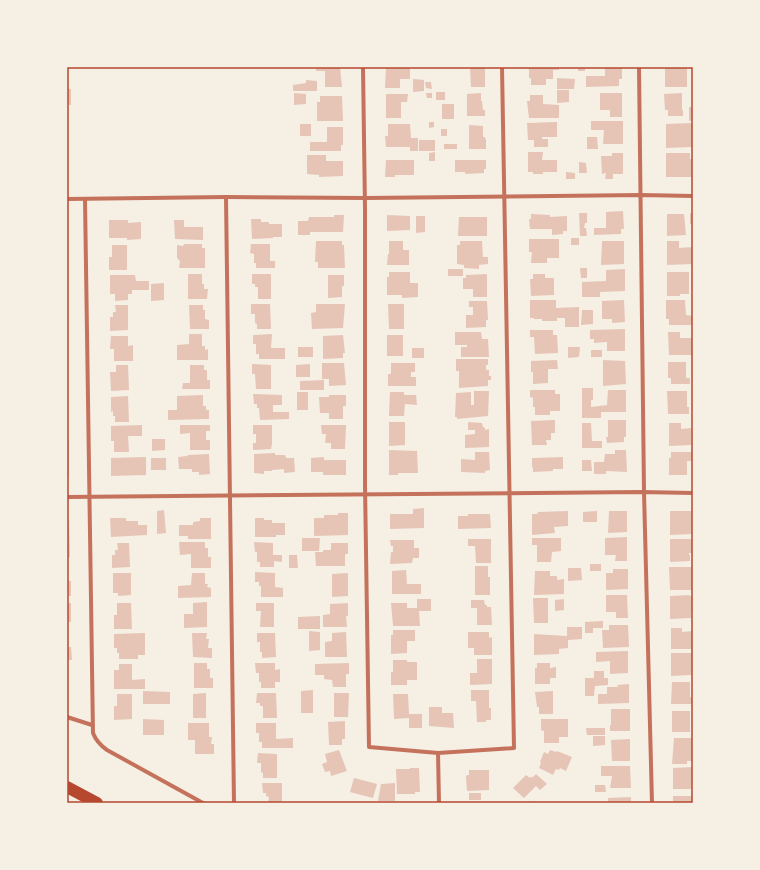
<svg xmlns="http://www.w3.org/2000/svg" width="760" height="870" viewBox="0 0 760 870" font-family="Spectral,serif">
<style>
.building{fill:#e6c5b7}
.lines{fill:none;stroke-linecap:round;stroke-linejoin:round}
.minor{stroke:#c5725c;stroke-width:4}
.motorway{stroke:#b5482f;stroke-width:12}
.neatline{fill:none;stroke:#b5482f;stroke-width:1.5}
</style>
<rect width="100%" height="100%" fill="#f6efe4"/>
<g class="building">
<polygon points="316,67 340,67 342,87 325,87 325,71 316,71"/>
<polygon points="386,67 410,67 410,79 400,79 400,88 385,88"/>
<polygon points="470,67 485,67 485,87 471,87"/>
<polygon points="527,67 559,67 559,70 553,70 553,79 546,79 546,85 531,85 531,78 529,78 529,69 527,69"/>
<rect x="578" y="67" width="7" height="4"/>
<polygon points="605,67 622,67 622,79 619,79 619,86 586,87 586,76 605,76"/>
<rect x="665" y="67" width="22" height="20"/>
<polygon points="557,78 575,79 574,89 557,89"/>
<polygon points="413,79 424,80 424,91 413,92"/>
<polygon points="306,80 317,81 317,91 293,91 293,85 306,83"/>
<polygon points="425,82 431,82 432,89 426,88"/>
<rect x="67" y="89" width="4" height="16"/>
<polygon points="557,90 569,90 569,102 557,103"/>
<rect x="436" y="92" width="9" height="8"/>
<polygon points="294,93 306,94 306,104 294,105"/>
<polygon points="426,93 432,93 432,98 427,98"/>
<polygon points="481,93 481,101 482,101 483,110 485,110 485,116 467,116 467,94"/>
<polygon points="600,93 622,93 622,117 610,117 610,110 600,110"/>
<polygon points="682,93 682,110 683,110 683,116 668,116 668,110 665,110 664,94"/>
<polygon points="386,94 408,94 407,102 401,102 401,118 386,118"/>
<polygon points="530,95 543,95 543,104 559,105 559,118 529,118 527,101 530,101"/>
<polygon points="320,96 342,96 343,121 317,121 317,102 320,102"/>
<rect x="442" y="104" width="12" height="15"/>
<polygon points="689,107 693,107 693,120 689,121"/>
<polygon points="591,121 623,121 623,144 603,144 604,130 591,130"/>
<polygon points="429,122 434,122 434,127 429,128"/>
<polygon points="557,122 557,137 542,137 542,139 548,139 548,147 534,147 534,140 528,140 527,123"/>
<polygon points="693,123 693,147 666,148 666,124"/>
<rect x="300" y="124" width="11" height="12"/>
<polygon points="388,124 410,124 411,138 418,138 418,151 410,151 410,147 386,147 385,136 388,136"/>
<polygon points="469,125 483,126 483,137 485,137 485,139 486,139 486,149 469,149"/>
<polygon points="327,127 343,127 343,145 341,145 341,151 310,151 310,142 327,142"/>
<rect x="441" y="129" width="6" height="7"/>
<polygon points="587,137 597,137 598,149 587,149"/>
<rect x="419" y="140" width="16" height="11"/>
<rect x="444" y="144" width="13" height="5"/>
<polygon points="435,152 435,161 429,161 429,153"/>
<polygon points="528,152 543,152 542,160 557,160 557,172 543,172 543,174 533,174 533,172 528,172"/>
<polygon points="612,153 623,153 623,174 613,174 613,179 605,179 606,173 602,174 601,156 612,156"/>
<polygon points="666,153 690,153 690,159 693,159 693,177 666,177"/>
<polygon points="307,155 326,155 326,161 343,161 343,176 319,177 319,175 307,174"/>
<polygon points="386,160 414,160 414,175 395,175 395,177 385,177"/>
<polygon points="455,160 486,160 486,169 484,169 484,173 465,174 465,172 455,172"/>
<polygon points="579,162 586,163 587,173 579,173"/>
<polygon points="566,172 575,173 575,179 566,179"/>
<polygon points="623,211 624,229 621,229 621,234 594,235 594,228 606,228 606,212"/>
<polygon points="579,213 587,213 587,223 585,223 584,228 586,228 587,236 580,236"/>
<polygon points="690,213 693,214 693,224 690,224"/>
<polygon points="531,214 550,215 550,217 567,216 567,231 563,231 563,234 552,235 552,229 530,229 529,219 531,219"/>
<polygon points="667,214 684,214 686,235 667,236"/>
<polygon points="334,215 344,215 343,232 310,232 310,235 298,235 298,221 308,221 309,217 334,217"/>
<polygon points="387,215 410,216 410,230 387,231"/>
<polygon points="416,216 425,216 425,232 416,233"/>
<polygon points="459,217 487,217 487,236 458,236"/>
<polygon points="251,219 261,219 261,222 269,222 269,224 282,224 282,237 273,237 273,238 252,239"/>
<polygon points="109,220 128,220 128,223 141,222 141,239 127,240 127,238 109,238"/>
<polygon points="174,220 184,220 184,227 203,227 203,240 175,239"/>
<rect x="571" y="238" width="8" height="7"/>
<polygon points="529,239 559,239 559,258 547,258 547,263 531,263 532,252 529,252"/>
<polygon points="316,241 342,241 342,245 344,245 345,268 318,268 318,262 315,262"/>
<polygon points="389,241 403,241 403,250 409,250 409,265 387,265 388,254 389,254"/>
<polygon points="460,241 482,241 483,257 488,257 488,264 479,265 479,269 464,268 464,265 457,264 457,245 460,245"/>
<polygon points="602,241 624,241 624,264 601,265"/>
<polygon points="667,241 679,241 679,248 693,247 693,264 667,265"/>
<polygon points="184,244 202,244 202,248 205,248 205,268 179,268 180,261 177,258 177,245 183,246"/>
<polygon points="251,244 270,244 270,261 275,261 275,268 256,268 256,263 254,263 254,254 250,253"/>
<polygon points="112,245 127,245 127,270 109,270 109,257 112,257"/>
<polygon points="580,268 587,268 587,278 581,278"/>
<rect x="448" y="269" width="15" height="7"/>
<polygon points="625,269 625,291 600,292 600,297 582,297 582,282 606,281 606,270"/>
<polygon points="389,272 410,272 410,283 418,283 418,297 402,298 402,295 387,295 387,277 389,277"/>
<polygon points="667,272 689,272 689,294 680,294 680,296 667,296"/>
<polygon points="188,274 202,274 202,284 204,284 204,289 208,289 207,299 188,299"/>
<polygon points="252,274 271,274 271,299 258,299 258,287 255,287 255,284 252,284"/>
<polygon points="487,274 487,297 473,297 473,289 463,289 463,278 466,278 466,275"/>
<polygon points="533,274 545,274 545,278 554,278 554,295 531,296 530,279 533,279"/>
<polygon points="110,275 135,275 136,281 149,281 149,290 132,290 132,294 128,294 128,300 115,301 115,294 110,294"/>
<polygon points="328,275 344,275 344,286 342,286 342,297 328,298"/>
<polygon points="164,283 164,300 151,301 151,284"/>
<polygon points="530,300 556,300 556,308 579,307 579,327 565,327 565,318 557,318 557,321 542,321 542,319 534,319 534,318 530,318"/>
<polygon points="624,300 625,322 612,323 612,319 602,319 602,301"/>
<polygon points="666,300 685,300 686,315 693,316 693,325 669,325 669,319 666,319"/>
<polygon points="469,301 487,301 488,320 486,320 486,327 466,328 466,315 473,315 473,307 469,307"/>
<polygon points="251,304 270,304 271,329 257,329 257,324 255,323 255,314 251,314"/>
<polygon points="316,304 345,304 343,328 312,329 311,313 316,312"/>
<polygon points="388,304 404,304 404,329 389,329"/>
<polygon points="115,305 128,305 128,330 110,331 110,317 113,317 113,312 116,312"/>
<polygon points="189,305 203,305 203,310 205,310 205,319 209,320 209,329 190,329"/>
<polygon points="582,310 593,310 593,324 581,325"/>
<polygon points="625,329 625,351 607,351 607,342 594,343 594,339 590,339 590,330"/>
<polygon points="530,330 553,330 553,335 557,335 558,353 535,354 534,337 530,337"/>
<polygon points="455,332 481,332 482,339 488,339 489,357 461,357 461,347 467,347 467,345 455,345"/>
<polygon points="668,332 680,332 680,338 693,338 693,355 669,355"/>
<polygon points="189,334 202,334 202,346 205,346 205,350 208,349 208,360 177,360 177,345 189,344"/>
<polygon points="272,334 271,348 285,348 285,359 259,359 259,354 256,354 256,344 253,344 253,335"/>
<polygon points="343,335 345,353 343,353 343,358 323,359 323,336"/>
<rect x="387" y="335" width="16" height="21"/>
<polygon points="111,336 128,336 128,346 133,345 133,361 114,361 114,349 110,349"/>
<rect x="298" y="347" width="15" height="10"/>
<polygon points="568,347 580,347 579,357 568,358"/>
<rect x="412" y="348" width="12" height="10"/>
<rect x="591" y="350" width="11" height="7"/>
<polygon points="456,359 488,359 488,365 486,365 486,370 489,370 489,376 491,376 491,380 488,380 488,386 459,388 459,371 456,371"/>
<polygon points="557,360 558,369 548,369 548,383 533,384 533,372 531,372 531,361"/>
<polygon points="603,360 625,361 626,384 603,386"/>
<polygon points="668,362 686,362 686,378 690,378 690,384 671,384 671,378 668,378"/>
<polygon points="322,363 344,363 346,385 329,386 329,379 322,379"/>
<polygon points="391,363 415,363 415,372 411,372 411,377 416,377 416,386 388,386 388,374 391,374"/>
<polygon points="252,364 271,365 271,389 256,389 255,374 252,374"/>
<polygon points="310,364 310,377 296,377 296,365"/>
<polygon points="116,365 128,365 129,390 111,391 110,372 116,372"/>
<polygon points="190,365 204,365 204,370 207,370 207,380 210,380 210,389 182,389 183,383 190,383"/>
<polygon points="324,380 324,390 300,390 300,381"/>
<polygon points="582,388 593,388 593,400 591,400 591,407 607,405 608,390 626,390 626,412 601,412 601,418 582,418"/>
<polygon points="530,390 555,390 555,394 560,394 560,411 550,411 550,415 535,415 535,407 533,407 533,398 530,397"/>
<polygon points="474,391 489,391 488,416 457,419 457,417 455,417 456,393 471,392 471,405 474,405"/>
<polygon points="667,391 687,391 687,407 689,407 689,414 668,414"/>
<rect x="297" y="392" width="11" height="18"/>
<polygon points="390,392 404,392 404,395 416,395 417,405 405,404 404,416 389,416"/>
<polygon points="253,394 282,395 282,405 273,405 273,412 289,412 289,419 260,420 259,408 257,408 257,404 254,404"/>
<polygon points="203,395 203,406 206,406 206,410 209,410 209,419 168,420 168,410 177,410 177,396"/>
<polygon points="329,395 346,395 346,406 343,406 343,419 329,419 329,413 320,413 319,397 329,397"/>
<polygon points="128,396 129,422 115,422 115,416 113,416 113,411 111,412 111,397"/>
<polygon points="555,420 555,433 551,433 551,440 546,440 547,445 532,445 531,421"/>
<polygon points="608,420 626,420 626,437 624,437 624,442 607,443 606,437 608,437"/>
<polygon points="389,422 405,422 405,445 389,446"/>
<polygon points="468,422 482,423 483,427 485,428 485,430 489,429 489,447 465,448 465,435 475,434 475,430 468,430"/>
<polygon points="582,423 591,423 592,441 602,441 602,448 582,448"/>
<polygon points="669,423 681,423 681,429 691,428 691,445 669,446"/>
<polygon points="142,425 142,436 128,436 129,452 114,452 114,441 111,441 111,426"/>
<polygon points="180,425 210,425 210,431 206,431 206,440 210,440 210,450 190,450 190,433 180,434"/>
<polygon points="253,425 272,425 272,444 271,449 253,450 253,443 256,443 256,434 253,434"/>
<polygon points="321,425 346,425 345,449 331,449 331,443 325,443 326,434 322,434"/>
<polygon points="152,439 165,439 165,450 152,451"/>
<rect x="67" y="440" width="2" height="37"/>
<polygon points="389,450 417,451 418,473 398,473 398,475 389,475"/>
<polygon points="615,450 626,450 627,472 606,471 606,474 594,474 594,462 604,462 605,454 615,454"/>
<polygon points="475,452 489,452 490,470 485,471 485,473 461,472 461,459 475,460"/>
<polygon points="671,452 693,452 693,461 687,461 687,475 669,475 669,458 671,458"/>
<polygon points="275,453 275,455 285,455 286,458 294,458 295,472 284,473 284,469 272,470 272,471 264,471 264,474 254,473 254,454"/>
<polygon points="209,454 210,474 199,475 199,472 192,472 192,469 179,469 178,457 187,456 188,455"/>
<polygon points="146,457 146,475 111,476 111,458"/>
<polygon points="324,457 324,460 346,460 346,475 323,475 323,472 311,472 311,458"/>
<polygon points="563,457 563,469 553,469 553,471 533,472 533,467 532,468 532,458"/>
<rect x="151" y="458" width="15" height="12"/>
<polygon points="582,460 591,460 592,471 582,471"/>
<polygon points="424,508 424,528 390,529 390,514 413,514 413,509"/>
<polygon points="164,510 166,533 157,534 157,511"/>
<polygon points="568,511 568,526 554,527 555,533 532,535 532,514 537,514 538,512"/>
<polygon points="597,511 597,522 583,522 583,512"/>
<polygon points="609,511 627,511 627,532 608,533"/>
<polygon points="670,511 693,511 692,534 670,535"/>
<polygon points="338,513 348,513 348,535 314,536 314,518 324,518 324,515 338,515"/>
<polygon points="468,514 490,514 491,528 458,529 458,516 468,516"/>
<polygon points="110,518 126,518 126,521 138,521 138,525 147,525 147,535 111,537"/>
<polygon points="200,518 211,518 211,539 188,539 188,536 179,536 179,525 193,525 193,522 200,521"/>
<polygon points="255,518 264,518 264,520 272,520 272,523 285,523 285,535 276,535 276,537 255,537"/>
<polygon points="67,520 69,520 70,557 67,557"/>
<polygon points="627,537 627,561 615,561 616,555 605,555 605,538"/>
<polygon points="302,538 320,538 319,551 302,551"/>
<polygon points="532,538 561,538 561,551 552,552 551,562 537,562 537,545 532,545"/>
<polygon points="468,539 491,539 491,563 476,563 475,546 468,546"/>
<polygon points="670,539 693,539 693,553 689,553 689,555 690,555 690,561 670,562"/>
<polygon points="390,540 414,540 414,548 419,548 419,558 413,558 412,563 390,564 391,552 393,552 393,546 391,546"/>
<polygon points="179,542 205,542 205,548 208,548 208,557 211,557 211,568 191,568 191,554 180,555"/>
<polygon points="254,542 273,543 273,555 282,555 282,562 274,561 274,567 260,567 260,562 257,562 257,552 255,552"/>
<polygon points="117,543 129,543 130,567 112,568 112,555 115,555 115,550 118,550"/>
<polygon points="331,543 348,543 348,554 345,554 345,566 316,566 315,552 323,552 323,550 331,550"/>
<polygon points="289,555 297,555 298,568 289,568"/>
<rect x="590" y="564" width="11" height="7"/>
<polygon points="475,566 488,566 488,577 490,577 490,595 475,595"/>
<polygon points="669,567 693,567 693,590 670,590"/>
<polygon points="568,568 581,568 582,580 568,581"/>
<polygon points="613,569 628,569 628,589 606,590 606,573 613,573"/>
<polygon points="406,570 407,584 421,584 421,594 392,594 392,571"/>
<polygon points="535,571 550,571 550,576 557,576 557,580 564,579 564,594 534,595"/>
<polygon points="255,572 275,573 275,587 283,588 283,597 261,597 261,586 259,586 259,582 255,582"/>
<polygon points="113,573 131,573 131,595 118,596 118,593 113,593"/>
<polygon points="192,573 205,573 205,584 208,584 207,587 211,588 211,597 178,598 178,586 191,585"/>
<polygon points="348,573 348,596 332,597 332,574"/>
<rect x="67" y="581" width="4" height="15"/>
<polygon points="606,595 627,595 628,618 616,618 616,612 606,612"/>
<polygon points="690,595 689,596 693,596 693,613 691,613 691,618 670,619 670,596"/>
<polygon points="533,598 548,598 548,623 534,623"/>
<polygon points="417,599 431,599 431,611 419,611 420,626 393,626 391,603 407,603 407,608 417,608"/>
<polygon points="564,599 564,610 555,611 555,600"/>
<polygon points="471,600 484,600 485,605 487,605 487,607 491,607 492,625 477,625 477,608 471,608"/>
<polygon points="207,602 207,627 184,628 184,614 193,614 193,603"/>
<rect x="67" y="603" width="4" height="19"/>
<polygon points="117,603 131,603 132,629 114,629 114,615 117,615"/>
<polygon points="256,603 274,603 274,627 260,627 261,611 256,611"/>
<polygon points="348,603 348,616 346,616 347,627 323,627 323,615 330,614 330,604"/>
<polygon points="320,616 320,629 298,629 298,617"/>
<polygon points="603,621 603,628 593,628 593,633 585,633 585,622"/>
<polygon points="609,625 628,625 629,647 603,648 602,630 609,630"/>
<polygon points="567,627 582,627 582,639 568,640 568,648 559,649 559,654 534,655 534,634 567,636"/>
<polygon points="671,628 682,628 682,632 693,631 693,649 671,649"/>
<polygon points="393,630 415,630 415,641 407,641 407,653 391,654 391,635 393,635"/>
<polygon points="309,631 320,632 320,650 309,651"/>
<polygon points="346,632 347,657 325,657 325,642 332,641 332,633"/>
<polygon points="468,632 489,632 489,638 492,637 492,655 474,655 474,648 468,648"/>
<polygon points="145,633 145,655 138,655 138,659 119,659 119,653 117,653 117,648 114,648 114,634"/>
<polygon points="192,633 207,633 206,639 209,639 208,648 212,648 212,658 193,657"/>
<polygon points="257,633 275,633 276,657 262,658 262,652 260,652 260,642 257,642"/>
<polygon points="67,647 71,647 72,660 67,660"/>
<polygon points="628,651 628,673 610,674 610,661 596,662 596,652"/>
<polygon points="671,653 693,653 693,671 691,671 691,675 671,676"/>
<polygon points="477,659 492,659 492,684 470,685 470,673 477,673"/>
<polygon points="393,660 407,660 407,662 417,662 417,680 407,680 407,685 391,685 391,672 393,672"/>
<polygon points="194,663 207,663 207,669 210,669 210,678 213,678 213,688 194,688"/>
<polygon points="255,663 275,663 275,670 280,669 280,682 275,682 275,688 261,688 261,682 259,682 259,673 256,673"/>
<polygon points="349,663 349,674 346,674 346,687 333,687 332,680 324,679 324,675 315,675 315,664"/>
<polygon points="537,663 550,663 550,668 556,667 556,678 550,678 550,684 535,684 535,668 537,668"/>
<polygon points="119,664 132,664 132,680 145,679 145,689 114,689 114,670 119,670"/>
<rect x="594" y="671" width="10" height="7"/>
<polygon points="585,678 608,678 608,685 595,686 594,696 585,696"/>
<polygon points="672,682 690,682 690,697 693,697 693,704 671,704"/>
<polygon points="629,684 629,703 598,704 598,694 607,694 607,687 618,687 617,685"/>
<polygon points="313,690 313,713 301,713 301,691"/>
<polygon points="471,690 489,690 489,708 491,708 491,720 486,720 486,722 477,722 476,701 471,701"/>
<polygon points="143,691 170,692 170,704 143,704"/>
<polygon points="553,691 553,714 539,714 539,707 537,707 535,692"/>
<polygon points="206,693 206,718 193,718 193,694"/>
<polygon points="257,693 276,693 277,718 263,718 263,706 260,706 260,703 256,703"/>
<polygon points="334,693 349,693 348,717 334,717"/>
<polygon points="117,694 132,694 132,719 114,720 114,706 117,706"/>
<polygon points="393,694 408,694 409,714 422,714 422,728 409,728 409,718 394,719"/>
<polygon points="429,707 442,707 442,713 453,713 454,728 429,726"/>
<polygon points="611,709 630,709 630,731 610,731 610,725 611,725"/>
<rect x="672" y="711" width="18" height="21"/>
<polygon points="143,719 164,720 164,735 143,735"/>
<polygon points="541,719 568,719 568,737 559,737 559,743 544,743 544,731 541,730"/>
<polygon points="345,721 345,739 342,739 342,745 329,745 328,722"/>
<polygon points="188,723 209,723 209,737 212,737 211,744 214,744 214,754 195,754 195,740 188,740"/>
<polygon points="256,723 276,723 276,739 293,738 293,748 262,748 262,742 259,742 259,733 256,733"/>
<polygon points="586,728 605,728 605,735 587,735"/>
<polygon points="593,736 605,736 605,745 593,746"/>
<polygon points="674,738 693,738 693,761 687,761 687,764 672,764"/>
<polygon points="630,739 630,761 612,761 611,740"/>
<polygon points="339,750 347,771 331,776 330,771 325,772 322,764 327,762 325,754"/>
<polygon points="550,750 556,752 557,751 572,757 566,771 560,768 559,770 556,769 553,775 539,768 541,763 540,762 544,752 548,754"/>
<polygon points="258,753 277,754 277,778 263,778 263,773 261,772 261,763 257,763"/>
<polygon points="601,766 630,766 631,788 610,788 612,776 601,776"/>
<polygon points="693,767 691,789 673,789 673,768"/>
<polygon points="410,768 419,768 420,792 415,792 415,794 397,794 396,769 410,769"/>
<polygon points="469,770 489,770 489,790 467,791 466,777 467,775 469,775"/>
<polygon points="536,774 547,784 540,790 536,786 524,798 513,788 526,775 530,778 531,776 532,778"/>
<polygon points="354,778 377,784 373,798 350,792"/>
<polygon points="262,783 282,783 282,803 268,803 269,797 266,796 266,793 263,793"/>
<polygon points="395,783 395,801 378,801 381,784"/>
<polygon points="595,785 605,785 606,792 595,792"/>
<rect x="469" y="793" width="12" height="7"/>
<rect x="673" y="796" width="20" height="7"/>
<polygon points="631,797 631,803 608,803 608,798"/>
<polygon points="536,801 536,803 520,803 520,802"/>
</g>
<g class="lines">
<g class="minor">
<polyline points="363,67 365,209 365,485 369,747 438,753 514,748 502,67"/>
<polyline points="639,67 644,492 652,803"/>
<polyline points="226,197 234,803"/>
<polyline points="67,199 226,197 365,198 641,195 693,196"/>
<path d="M 85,199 L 93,733 C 96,741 100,745 107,750 L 203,803"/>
<polyline points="67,497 641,492 693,493"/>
<polyline points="67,717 92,725"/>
<polyline points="438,753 439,803"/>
</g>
<polyline class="motorway" points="67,787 97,803"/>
</g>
<rect width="760" height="870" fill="none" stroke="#f6efe4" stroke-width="136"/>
<rect x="68" y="68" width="624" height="734" class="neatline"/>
</svg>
